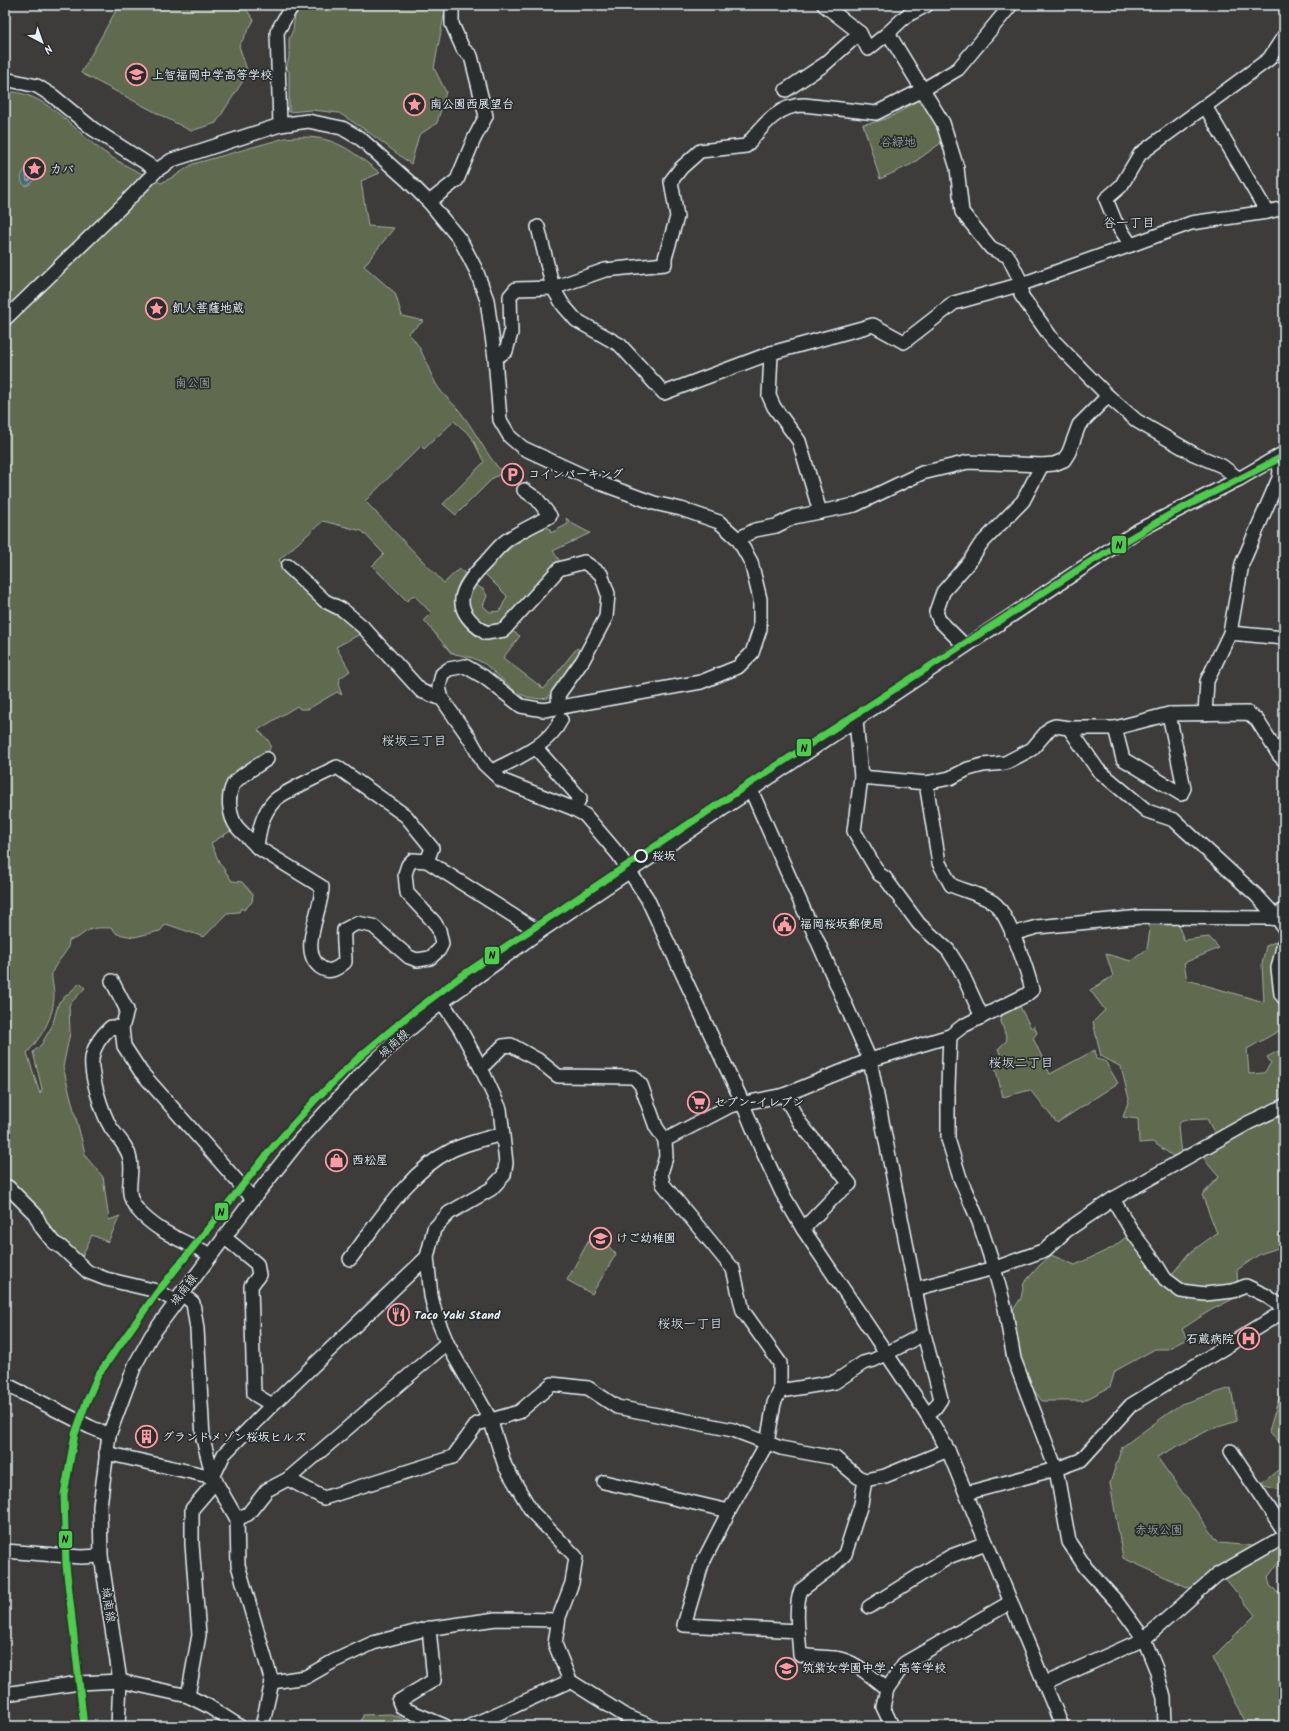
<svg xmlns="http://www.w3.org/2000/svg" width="1289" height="1731" viewBox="0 0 1289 1731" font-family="Kalam,'Klee One',sans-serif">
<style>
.green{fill:#616a50;stroke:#a4aea4}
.water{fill:#4b686e;stroke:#8a9fa5}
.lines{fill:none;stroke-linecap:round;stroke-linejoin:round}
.shore{stroke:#a9bac1;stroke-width:1}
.minor-casing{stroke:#e8f1f8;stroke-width:16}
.minor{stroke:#2a2d2e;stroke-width:13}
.metro-1-casing{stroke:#2a2d2e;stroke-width:10}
.metro-1{stroke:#4dcc4d;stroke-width:7}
.stop-dot{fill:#2a2d2e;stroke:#e8f1f8;stroke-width:2}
.labels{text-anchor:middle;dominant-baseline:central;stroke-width:3.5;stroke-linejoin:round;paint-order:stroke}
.poi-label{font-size:12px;font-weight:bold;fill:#e8f1f8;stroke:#2a2d2e;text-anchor:start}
.park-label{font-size:12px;fill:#abb4ac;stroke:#2a2d2e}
.stop-label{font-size:12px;font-weight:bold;fill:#e8f1f8;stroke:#2a2d2e;text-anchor:start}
.street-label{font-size:12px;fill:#e8f1f8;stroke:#2a2d2e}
.neighbourhood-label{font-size:13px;fill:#e8f1f8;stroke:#2a2d2e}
.line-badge{stroke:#2a2d2e;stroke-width:1.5}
.pale-badge-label{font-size:11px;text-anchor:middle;font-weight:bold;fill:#111}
</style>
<rect width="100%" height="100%" fill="#3e3c3a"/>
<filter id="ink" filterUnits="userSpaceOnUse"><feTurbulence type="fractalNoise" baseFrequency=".025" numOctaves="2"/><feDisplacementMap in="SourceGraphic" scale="8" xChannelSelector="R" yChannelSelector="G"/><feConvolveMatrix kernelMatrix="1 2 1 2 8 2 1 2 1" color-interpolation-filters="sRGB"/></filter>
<g filter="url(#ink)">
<g class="green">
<polygon points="119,5 243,5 254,20 239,46 248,73 216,123 191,131 81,73"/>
<polygon points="305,5 446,5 434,68 446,92 437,123 419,135 411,164 367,131 339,113 312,110 289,112 289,71 286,69 289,57 289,39 293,30 295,15"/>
<path d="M 13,92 C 50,96 75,132 104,152 C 122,165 141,173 161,183 L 175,176 L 193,164 L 285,138 C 330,133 346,146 380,173 L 361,181 L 368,226 L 394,228 L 364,266 L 395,293 L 402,316 L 424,321 L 408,333 C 423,347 426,366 436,384 C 443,396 454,403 462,414 C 477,434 486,455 503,473 L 493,478 L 456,515 L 443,504 L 484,462 L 471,436 L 454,421 L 424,449 L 421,446 L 365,501 L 444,583 L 459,569 L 467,575 C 451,592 452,623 476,633 C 480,635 487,634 491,634 C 500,634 505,635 512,631 L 520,636 L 503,658 L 544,689 L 577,648 L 582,651 L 548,698 L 540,699 L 527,697 L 516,692 L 485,664 L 473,658 L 451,653 L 424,620 L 431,613 L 414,595 L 407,601 L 372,566 L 384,554 L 362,531 L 323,521 L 279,560 L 285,567 L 364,632 L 336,647 L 350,671 L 340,678 L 339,687 L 342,695 L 337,692 L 308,709 L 300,709 L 297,706 L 258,730 C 261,734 267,737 269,742 C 277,754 244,770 235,776 L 234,829 L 211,843 L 219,862 L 232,881 L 242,882 L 253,894 L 252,902 L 244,910 L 241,908 L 239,912 L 227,913 L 204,937 L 166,924 L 160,931 L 134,937 L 117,934 L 112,928 C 105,928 96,927 89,930 C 82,934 78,939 69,940 C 69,954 56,960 52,973 C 51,979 54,988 54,994 C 54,1017 42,1036 27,1053 L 40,1094 L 42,1089 L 33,1052 L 41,1045 L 52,1026 L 59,1002 L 80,983 L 85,988 L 69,1005 L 70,1033 L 63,1067 L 86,1157 L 103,1177 L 109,1220 L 120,1216 L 108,1242 L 92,1235 L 80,1261 L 5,1182 L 5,93 Z"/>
<path d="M 921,97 L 941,127 L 945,140 L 912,164 L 880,179 L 863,124 C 886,122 903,111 921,97 Z"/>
<path d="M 566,518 L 573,524 L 590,533 L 553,551 L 559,560 L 506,621 C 492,631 468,621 468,602 C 468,596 471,590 474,584 L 484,590 L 487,596 L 483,606 L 490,612 L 500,611 L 507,596 L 484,573 C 501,553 520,540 543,527 L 549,528 L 551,533 L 568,524 Z"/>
<polygon points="1152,910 1172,910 1184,940 1209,937 1219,948 1184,963 1187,980 1264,1002 1262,964 1266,946 1275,942 1282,950 1284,965 1284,1028 1247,1049 1249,1074 1264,1073 1271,1063 1267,1057 1284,1048 1284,1246 1260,1254 1237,1270 1238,1292 1237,1297 1211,1310 1182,1329 1187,1339 1167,1349 1155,1349 1115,1371 1110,1387 1083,1401 1042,1401 1026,1380 1009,1316 1021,1298 1024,1283 1040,1265 1051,1255 1075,1265 1112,1248 1135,1230 1169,1278 1188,1254 1217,1233 1202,1195 1219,1177 1207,1163 1202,1148 1215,1134 1207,1119 1182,1120 1178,1126 1181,1156 1173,1156 1153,1142 1139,1143 1138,1119 1123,1117 1129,1099 1121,1067 1101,1056 1093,1022 1105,1010 1090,990 1113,976 1106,954 1131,961 1147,949 1150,930 1148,924"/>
<polygon points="1019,1005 1031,1028 1034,1026 1037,1033 1033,1038 1050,1074 1095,1050 1096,1059 1105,1061 1118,1083 1057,1123 1030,1090 1003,1097 993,1059 1001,1056 998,1049 1007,1040 999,1015"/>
<polygon points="594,1231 616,1254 592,1294 567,1280"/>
<polygon points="1231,1388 1237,1421 1209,1430 1157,1457 1219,1543 1275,1548 1284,1539 1284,1562 1278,1563 1268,1577 1270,1586 1278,1592 1284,1586 1284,1726 1251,1726 1246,1723 1213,1657 1255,1615 1224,1577 1198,1592 1123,1558 1110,1483 1122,1447 1181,1404"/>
<polygon points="1284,1389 1284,1447 1269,1431 1281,1391"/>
<polygon points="1284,1465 1284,1491 1260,1485"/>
<polygon points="391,1714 420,1726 360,1726 363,1715"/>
</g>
<path class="water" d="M 37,158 C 39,161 41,165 40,168 C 38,175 33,184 26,186 L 22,183 L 21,176 L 30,161 Z"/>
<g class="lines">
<polygon class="shore" points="32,164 35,164 36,167 30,180 27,181 26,176"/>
<defs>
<g id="minor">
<polyline points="824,5 860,33 868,49 888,33 943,123 957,168 962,212 991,248 1008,256 1022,284 1021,295 1053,340 1108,396 1137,421 1194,454 1222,466 1239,479"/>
<polyline points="888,33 906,16 927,5"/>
<polyline points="5,79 37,86 53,96 93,129 157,170"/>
<polyline points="786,90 825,64 860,33"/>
<polyline points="1205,106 1267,212"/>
<polyline points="280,125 277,32 290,9 295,5"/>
<polyline points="429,202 457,180 474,139 486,116 471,56 463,49 452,24 452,5"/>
<polyline points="538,227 553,288 563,305 576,320 620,345 664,393 771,353 873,325 904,342 954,303 1022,284 1131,245 1115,221 1106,199 1121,186 1140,154 1269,59 1284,36"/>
<polyline points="1131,245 1191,223 1267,212 1284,208"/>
<polyline points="5,319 122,206 157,170 172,160 280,125 308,121 342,128 361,139 408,181 429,202 461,241 476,270 487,300 495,358 500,420 510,437 523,448 597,482 654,503 681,509 719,522 738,539 751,562 760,599 760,629 752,653 738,667 701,682 544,710 521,706 484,677 465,666 449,669 442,674 439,687 442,699 470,739 484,764 501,780 572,808 585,815 618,854 647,898 740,1097 761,1148 782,1193 803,1229 927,1414 948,1450 1062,1726"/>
<polyline points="771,353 769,396 774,407 799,441 820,512"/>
<path d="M 495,358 L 506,351 L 511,333 L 510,296 L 516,289 L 553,288 L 605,270 L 665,264 L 665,258 L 677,217 L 671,181 L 681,168 L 700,151 L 746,146 C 762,127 777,105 804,105 L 876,113 L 924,89 L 958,69 L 1011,5"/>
<path d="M 524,490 L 537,499 L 550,516 C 536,524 520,531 507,540 C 499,546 492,555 486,562 C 459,589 449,609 486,633 L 504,630 L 559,569 L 584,562 L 601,574 L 608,594 L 606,617 L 583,660 L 558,695 L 559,708"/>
<polyline points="738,539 755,530 776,526 794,517 855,505 922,473 968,462 1042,465 1054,464 1064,460 1069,452 1079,425 1108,396"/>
<polyline points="288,566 325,601 343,610 363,627 421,691 442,699"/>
<polyline points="1230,633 1284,638"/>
<polyline points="965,646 939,620 936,612 943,592 970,561 980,545 1023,501 1042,465"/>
<polyline points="1205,714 1207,681 1230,633 1242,564 1279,478 1280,471 1277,457"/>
<polyline points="1115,728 1123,759 1181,794 1184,788 1169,714"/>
<polyline points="536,748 580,798 574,809"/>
<polyline points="1284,760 1279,755 1257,720 1248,713 1169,714 1115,728 1069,728 1098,770 1147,811 1174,820 1257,896 1278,919 1284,909"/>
<path d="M 492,771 C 517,758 548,746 561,720"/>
<polyline points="861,777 854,831 879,874 885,878 919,924 948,950 960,969 982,1017"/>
<polyline points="926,783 950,778 968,769 983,765 1005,763 1032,749 1050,728 1055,726 1069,728"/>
<polyline points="751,790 870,1060 924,1334 941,1399 935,1408 927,1414"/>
<path d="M 257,847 C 251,840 243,834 237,827 C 229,816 227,797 233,785 C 238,776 259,765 267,759"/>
<path d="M 427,861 L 432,848 L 406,816 L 337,767 C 325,773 279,794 274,801 C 262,814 259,830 257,847 L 322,887 C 322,911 298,950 320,967 C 329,974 337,969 345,962 C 345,951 343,941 344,930 L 357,923 L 373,926 L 409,957 L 417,960 L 430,958 L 439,950 L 442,944 L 439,930 L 434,922 L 407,893 L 405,874 L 408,865 L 413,860 L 427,861 L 539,932"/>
<polyline points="1012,934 1037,927 1141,917 1270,918 1278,919 1284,928"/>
<polyline points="1284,943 1278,968 1281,994 1284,998"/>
<polyline points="112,981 127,1010 122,1028 124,1046 141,1072 253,1199"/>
<polyline points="442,1002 460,1029 481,1068 503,1046 511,1045 538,1060 558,1076 634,1077 641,1085 656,1127 665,1140"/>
<path d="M 122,1028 L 111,1027 C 102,1035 94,1045 92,1058 C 90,1075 102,1113 111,1128 C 118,1138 128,1147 130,1159 C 134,1178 123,1191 137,1209 C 157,1233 185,1241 211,1255"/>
<polyline points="950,1036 948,1086 948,1139 960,1178 979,1222 994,1268 1005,1308 1014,1359 1056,1469 1069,1542 1086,1568 1116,1601 1144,1639 1044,1684"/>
<polyline points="784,1095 800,1123 850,1184 837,1194 803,1229"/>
<polyline points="5,1187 8,1187 35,1214 42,1228 54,1243 61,1247 88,1272 106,1279 157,1291 176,1301"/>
<polyline points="1113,1199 1133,1233 1154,1261 1165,1279 1181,1291 1205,1294 1233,1291 1246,1286 1265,1295 1284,1308"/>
<polyline points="224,1237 257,1264 259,1275 251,1286 254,1394 272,1405"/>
<polyline points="427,1257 434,1229 449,1213 491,1189 504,1175 506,1163 500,1109 481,1068"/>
<path d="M 350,1259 C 378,1223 408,1172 450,1151 C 466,1143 485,1139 502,1134"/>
<polyline points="915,1289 998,1267 1045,1250 1067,1230 1113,1199 1248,1123 1284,1106"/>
<polyline points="181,1293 193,1303 197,1329 203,1439 213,1477 237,1519 238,1565 272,1682 262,1726"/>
<polyline points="5,1384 90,1427 109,1435"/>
<polyline points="780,1391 835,1382 863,1363 874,1360 924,1334"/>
<polyline points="1231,1451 1284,1531"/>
<polyline points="106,1453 213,1477 224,1454 272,1405 427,1257 431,1296 436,1316 448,1345 490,1419 505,1466 532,1512 576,1557 572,1583 559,1617 555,1644 570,1681 624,1715 650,1726"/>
<polyline points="288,1479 447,1343"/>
<path d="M 865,1480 L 861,1504 L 845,1554 L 833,1566 L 801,1590 C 794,1607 799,1637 800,1655 C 812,1657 823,1657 834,1658 C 855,1660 871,1677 887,1689"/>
<polyline points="604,1482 729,1511"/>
<polyline points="967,1493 1056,1469 1081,1460 1131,1405 1284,1311"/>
<polyline points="237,1519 248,1514 267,1490 288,1479 324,1498 453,1457 477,1424 519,1412 552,1384 588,1388 617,1407 733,1430 781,1448 835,1458 858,1477 865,1480 885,1476 948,1450"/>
<polyline points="5,1551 81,1557 101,1556"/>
<polyline points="869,1607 936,1565 951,1556 986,1543"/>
<polyline points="429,1628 434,1680 399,1701 402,1708 445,1726"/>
<path d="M 798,1631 L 684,1625 L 702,1564 L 729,1511 L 767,1443 L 774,1403 L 780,1391 L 780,1363 L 743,1311 L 733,1269 L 663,1184 L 661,1173 L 666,1157 L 665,1140 L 730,1106 L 784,1095 L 870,1060 L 950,1036 L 963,1026 L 1026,995 L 1032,990 C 1028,972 1008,913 994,903 C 985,896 962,890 951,885 L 939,863 L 926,783 L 861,777 L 856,719"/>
<polyline points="272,1682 306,1677 334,1661 373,1643 426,1629 496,1619 558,1620"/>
<polyline points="5,1694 79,1683 120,1681 188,1696 208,1706 239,1726"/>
<polyline points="188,1696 199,1635 192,1544 192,1509 216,1481"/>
<polyline points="118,1726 120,1681 101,1556 100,1506 109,1435 135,1365 151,1336 253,1199 299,1141 357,1078 398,1039 442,1002 539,932 1139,530 1239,479 1284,453"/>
<polyline points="470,1726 570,1681"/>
<polyline points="892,1726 883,1707 887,1689 905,1663 1011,1602"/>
<polyline points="1165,1726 1164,1698 1156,1669 1144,1639 1217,1575 1284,1537"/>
</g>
</defs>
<use href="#minor" class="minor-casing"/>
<use href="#minor" class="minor"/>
<defs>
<polyline id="metro-1" points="84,1726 66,1565 64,1494 75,1434 86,1403 98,1375 156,1294 273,1147 315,1100 358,1058 408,1016 460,977 747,785 1090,562 1171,514 1284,456"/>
</defs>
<use href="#metro-1" class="metro-1-casing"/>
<use href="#metro-1" class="metro-1"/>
</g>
</g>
<defs>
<symbol id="school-ring" viewBox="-11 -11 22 22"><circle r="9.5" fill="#2a2d2e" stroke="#ff9aa2" stroke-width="1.5"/><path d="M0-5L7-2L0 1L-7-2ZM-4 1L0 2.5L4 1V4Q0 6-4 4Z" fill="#ff9aa2"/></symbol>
<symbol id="sight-ring" viewBox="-11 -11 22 22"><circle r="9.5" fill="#2a2d2e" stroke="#ff9aa2" stroke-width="1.5"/><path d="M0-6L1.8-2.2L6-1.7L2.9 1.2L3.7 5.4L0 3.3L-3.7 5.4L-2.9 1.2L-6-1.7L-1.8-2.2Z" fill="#ff9aa2"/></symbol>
<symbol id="parking-ring" viewBox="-11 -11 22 22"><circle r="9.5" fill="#2a2d2e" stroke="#ff9aa2" stroke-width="1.5"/><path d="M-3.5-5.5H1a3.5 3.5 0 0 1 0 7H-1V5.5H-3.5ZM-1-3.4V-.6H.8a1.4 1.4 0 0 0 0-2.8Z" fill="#ff9aa2"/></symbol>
<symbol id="civic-ring" viewBox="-11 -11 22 22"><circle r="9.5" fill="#2a2d2e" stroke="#ff9aa2" stroke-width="1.5"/><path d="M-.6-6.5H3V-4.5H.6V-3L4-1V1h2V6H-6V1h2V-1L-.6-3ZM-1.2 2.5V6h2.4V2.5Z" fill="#ff9aa2"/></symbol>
<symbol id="supermarket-ring" viewBox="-11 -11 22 22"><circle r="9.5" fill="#2a2d2e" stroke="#ff9aa2" stroke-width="1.5"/><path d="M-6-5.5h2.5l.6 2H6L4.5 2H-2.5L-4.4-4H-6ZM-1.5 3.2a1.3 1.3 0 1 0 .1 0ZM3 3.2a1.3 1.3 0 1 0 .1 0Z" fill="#ff9aa2"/></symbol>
<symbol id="shop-ring" viewBox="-11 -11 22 22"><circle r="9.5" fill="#2a2d2e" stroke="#ff9aa2" stroke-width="1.5"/><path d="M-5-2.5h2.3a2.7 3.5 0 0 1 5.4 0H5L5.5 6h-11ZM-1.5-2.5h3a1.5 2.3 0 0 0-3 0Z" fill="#ff9aa2"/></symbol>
<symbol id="restaurant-ring" viewBox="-11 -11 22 22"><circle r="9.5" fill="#2a2d2e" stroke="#ff9aa2" stroke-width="1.5"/><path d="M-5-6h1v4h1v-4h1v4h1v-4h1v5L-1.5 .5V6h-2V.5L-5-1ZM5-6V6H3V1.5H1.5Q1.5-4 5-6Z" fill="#ff9aa2"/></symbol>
<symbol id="hospital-ring" viewBox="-11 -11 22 22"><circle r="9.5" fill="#2a2d2e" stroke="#ff9aa2" stroke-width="1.5"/><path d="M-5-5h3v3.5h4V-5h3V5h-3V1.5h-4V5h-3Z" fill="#ff9aa2"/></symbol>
<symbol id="building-ring" viewBox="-11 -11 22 22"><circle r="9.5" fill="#2a2d2e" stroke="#ff9aa2" stroke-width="1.5"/><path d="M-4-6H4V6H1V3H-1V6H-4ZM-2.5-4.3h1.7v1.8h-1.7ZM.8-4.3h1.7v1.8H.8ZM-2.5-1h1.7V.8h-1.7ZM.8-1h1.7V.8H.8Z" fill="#ff9aa2"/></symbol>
</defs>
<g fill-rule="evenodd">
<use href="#school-ring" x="124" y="62" width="25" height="25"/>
<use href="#sight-ring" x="402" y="92" width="25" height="25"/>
<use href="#sight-ring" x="22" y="156" width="25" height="25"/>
<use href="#sight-ring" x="144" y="296" width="25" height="25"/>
<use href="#parking-ring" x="500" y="462" width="25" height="25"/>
<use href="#civic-ring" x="772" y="912" width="25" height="25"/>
<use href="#supermarket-ring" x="686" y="1090" width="25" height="25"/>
<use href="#shop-ring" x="324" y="1148" width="25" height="25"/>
<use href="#school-ring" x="588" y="1226" width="25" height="25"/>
<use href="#restaurant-ring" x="386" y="1302" width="25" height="25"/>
<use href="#hospital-ring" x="1236" y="1326" width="25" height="25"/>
<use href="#building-ring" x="134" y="1424" width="25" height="25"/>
<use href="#school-ring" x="774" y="1656" width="25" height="25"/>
</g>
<circle class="stop-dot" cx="641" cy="856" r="6"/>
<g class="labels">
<g class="poi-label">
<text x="152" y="75">上智福岡中学高等学校</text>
<text x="430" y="104">南公園西展望台</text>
<text x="50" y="169">カバ</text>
<text x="172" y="308">飢人菩薩地蔵</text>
<text x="528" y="474">コインパーキング</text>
<text x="800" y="924">福岡桜坂郵便局</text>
<text x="714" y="1102">セブン-イレブン</text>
<text x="352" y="1160">西松屋</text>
<text x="616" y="1238">けご幼稚園</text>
<text x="414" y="1315">Taco Yaki Stand</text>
<text x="1234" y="1339" text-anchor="end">石蔵病院</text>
<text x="162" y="1437">グランドメゾン桜坂ヒルズ</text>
<text x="802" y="1668">筑紫女学園中学・高等学校</text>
</g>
<g class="park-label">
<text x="898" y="142">谷緑地</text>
<text x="193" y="383">南公園</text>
<text x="1159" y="1530">赤坂公園</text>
</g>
<g class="stop-label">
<text x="652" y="856">桜坂</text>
</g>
<g class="street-label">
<text transform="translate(394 1044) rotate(-42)">城南線</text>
<text transform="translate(184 1290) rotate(-53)">城南線</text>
<text transform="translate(108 1605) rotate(81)">城南線</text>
</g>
<g class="neighbourhood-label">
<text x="1129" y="223">谷一丁目</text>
<text x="414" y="741">桜坂三丁目</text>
<text x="1021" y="1063">桜坂二丁目</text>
<text x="690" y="1324">桜坂一丁目</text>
</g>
</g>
<g class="line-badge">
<rect x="1111" y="535" width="16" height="19" rx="4" fill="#4dcc4d"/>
<rect x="796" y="738" width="16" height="19" rx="4" fill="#4dcc4d"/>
<rect x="484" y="946" width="16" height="19" rx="4" fill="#4dcc4d"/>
<rect x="214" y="1202" width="15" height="19" rx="4" fill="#4dcc4d"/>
<rect x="58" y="1530" width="15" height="19" rx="4" fill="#4dcc4d"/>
</g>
<g class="pale-badge-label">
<text x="1119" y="549">N</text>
<text x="804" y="752">N</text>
<text x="492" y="959">N</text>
<text x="221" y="1216">N</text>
<text x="65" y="1543">N</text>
</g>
<rect width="1289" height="1731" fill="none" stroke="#2a2d2e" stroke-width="20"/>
<rect x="10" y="10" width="1269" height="1711" fill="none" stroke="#e8f1f8" stroke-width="1.5" filter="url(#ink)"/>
<g transform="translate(42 42) rotate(139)" stroke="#2a2d2e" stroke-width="3" paint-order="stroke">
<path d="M0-3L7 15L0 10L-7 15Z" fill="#e8f1f8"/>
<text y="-6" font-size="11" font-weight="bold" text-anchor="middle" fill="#e8f1f8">N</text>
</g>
</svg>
